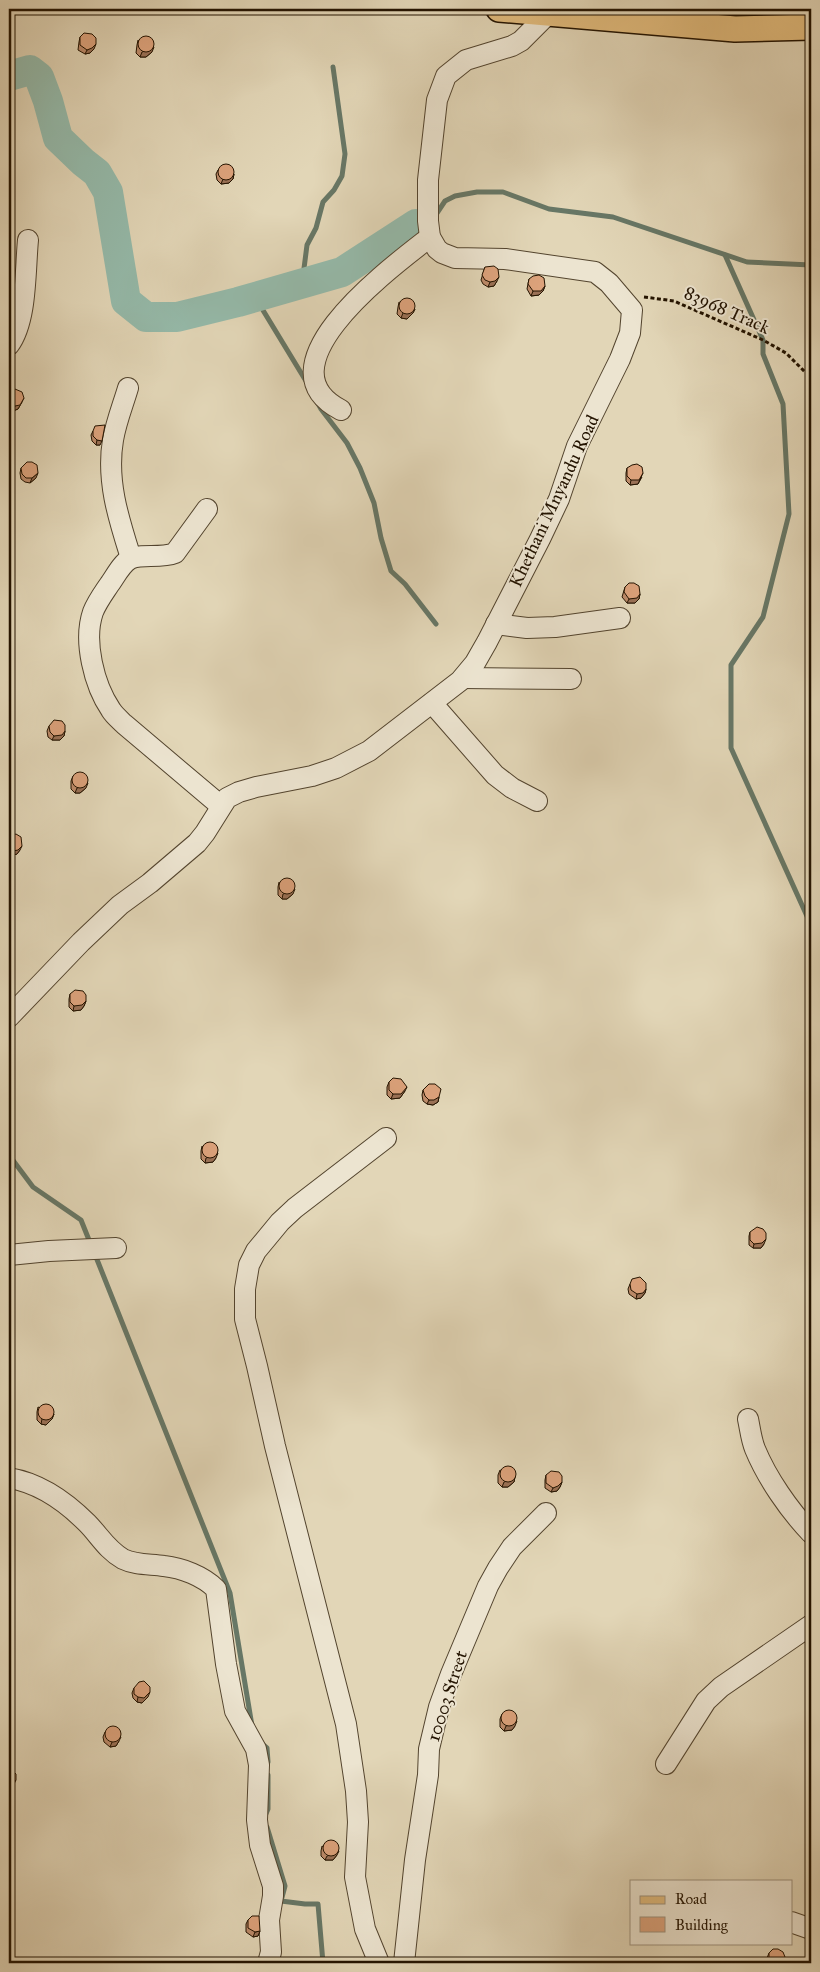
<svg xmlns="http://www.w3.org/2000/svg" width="820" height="1972" viewBox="0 0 820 1972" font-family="'IM FELL Great Primer',serif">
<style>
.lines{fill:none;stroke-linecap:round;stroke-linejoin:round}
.stream{stroke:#677766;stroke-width:5}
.river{stroke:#95baaa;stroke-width:30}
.minor-casing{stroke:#53442e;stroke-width:22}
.major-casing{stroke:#231300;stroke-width:28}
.path{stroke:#231300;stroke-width:3;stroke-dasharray:4 2.5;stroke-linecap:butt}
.minor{stroke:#ece4d0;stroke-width:20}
.major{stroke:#e1bb7c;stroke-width:25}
.wall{fill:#bd8b6a;stroke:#231300}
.shaded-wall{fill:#9a7156;stroke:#231300}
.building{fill:#dca27b;stroke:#231300}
.labels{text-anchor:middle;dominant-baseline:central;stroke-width:4;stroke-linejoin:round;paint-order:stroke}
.street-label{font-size:18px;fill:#231300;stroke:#ece4d0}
</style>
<rect width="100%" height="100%" fill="#e2d6b7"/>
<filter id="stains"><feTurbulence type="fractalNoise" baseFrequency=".004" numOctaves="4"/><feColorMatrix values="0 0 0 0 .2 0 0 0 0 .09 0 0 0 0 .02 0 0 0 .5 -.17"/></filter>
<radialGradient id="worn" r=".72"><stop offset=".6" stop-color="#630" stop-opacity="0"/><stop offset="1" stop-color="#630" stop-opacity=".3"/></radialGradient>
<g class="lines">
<g class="stream">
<polyline points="435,216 445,201 455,196 477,192 503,192 549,209 613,217 747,262 811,265"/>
<polyline points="725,255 763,340 763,354 783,404 789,514 763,617 731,665 731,748 811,925"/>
<polyline points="302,284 307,245 316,228 323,202 334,190 342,176 345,154 333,67"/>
<polyline points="255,297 309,386"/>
<polyline points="315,398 321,409 347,443 360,468 374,503 381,538 391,571 405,584 436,624"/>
<polyline points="9,1155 33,1187 81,1220 91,1245"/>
<polyline points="94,1252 230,1593 252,1726"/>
<polyline points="261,1743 267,1748 268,1762"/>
<polyline points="265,1816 268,1809 268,1775"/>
<polyline points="267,1827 285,1886 281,1901 305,1904 318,1904 323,1963"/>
</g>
<polyline class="river" points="9,76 30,70 39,77 48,101 58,138 83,162 97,173 108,192 126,301 146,317 177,317 238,302 342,272 416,224"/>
<defs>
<g id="minor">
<path d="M 9,345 C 27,321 25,271 28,240"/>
<path d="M 128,388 C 123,405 116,422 113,440 C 106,481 119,520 131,558"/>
<path d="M 341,410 C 256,366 393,266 430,237"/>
<path d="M 207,509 L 175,553 C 160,559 141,553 130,559 C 121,564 115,577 109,585 C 103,594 97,602 93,612 C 83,641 94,685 111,710 C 114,715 120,720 124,724 L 221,806"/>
<polyline points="496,624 527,628 555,627 620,618"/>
<polyline points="463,678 571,679"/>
<polyline points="432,703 495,775 512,788 537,801"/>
<polyline points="9,1017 81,942 120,905 150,883 197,843 205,833 227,798 239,792 256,787 312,776 336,768 369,751 460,681 475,663 487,642 540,539 559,499 577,446 620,359 630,333 632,310 609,283 595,272 505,259 455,258 442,253 437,249 430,237 428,221 428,180 437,100 446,76 466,60 512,46 521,41 548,14"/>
<polyline points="9,1255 49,1251 116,1248"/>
<path d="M 748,1419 C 750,1428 751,1439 755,1449 C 767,1478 789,1510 811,1533"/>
<path d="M 9,1478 C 40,1483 65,1501 87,1523 C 99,1535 107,1550 123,1559 C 135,1565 150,1564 164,1566 C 182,1568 203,1576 216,1589 L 226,1664 L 235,1711 L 256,1749 L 259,1765 L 257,1820 L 260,1845 L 273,1886 L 273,1896 L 269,1920 L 271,1952 L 268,1963"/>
<polyline points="666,1764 706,1701 721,1687 811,1625"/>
<polyline points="791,1922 811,1929"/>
<polyline points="379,1963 365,1929 355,1877 358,1822 356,1791 346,1724 275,1446 257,1366 245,1319 245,1289 249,1265 256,1251 280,1222 295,1208 386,1138"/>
<polyline points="404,1963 415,1860 428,1775 429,1749 439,1707 451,1674 488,1586 498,1568 512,1547 546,1513"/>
</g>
<polyline id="major" points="499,9 735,29 811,27"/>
</defs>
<use href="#minor" class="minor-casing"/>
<use href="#major" class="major-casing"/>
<polyline class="path" points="644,297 674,301 763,340 786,353 811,378"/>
<use href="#minor" class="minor"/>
<use href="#major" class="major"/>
</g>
<g class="wall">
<polygon points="80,37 94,49 90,53 85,54 78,50 79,42"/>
<polygon points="138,40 152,52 146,57 140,57 136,53 137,45"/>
<polygon points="218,170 234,174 233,179 229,183 221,184 217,180 216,174"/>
<polygon points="485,267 497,281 494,286 488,287 483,284 481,280"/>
<polygon points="529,279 545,286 543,291 539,295 531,296 527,289"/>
<polygon points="399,302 415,309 413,313 407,319 401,318 397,314 398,307"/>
<polygon points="9,394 22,402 18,409 13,411 9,409"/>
<polygon points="93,431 100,445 96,445 92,441 91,435"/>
<polygon points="21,468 36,478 30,483 25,482 21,479 20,473"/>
<polygon points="627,468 642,477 638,484 630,485 626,481 626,473"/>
<polygon points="625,587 640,594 639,599 635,603 627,603 622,597"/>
<polygon points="49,726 65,731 64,736 60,740 52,740 48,737 47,731"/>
<polygon points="73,776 86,788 80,793 75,793 71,789 71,781"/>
<polygon points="9,836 20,850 17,854 11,856 9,854"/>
<polygon points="279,882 293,894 287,899 282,899 278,895 278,887"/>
<polygon points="70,994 86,1001 84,1006 81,1010 73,1011 69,1007 69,999"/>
<polygon points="389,1082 405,1091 400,1098 391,1099 387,1095 387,1087"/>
<polygon points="423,1090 439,1097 438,1102 433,1105 427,1104 423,1101 422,1095"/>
<polygon points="202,1146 216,1158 213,1162 205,1163 201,1159 201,1151"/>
<polygon points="750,1232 764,1244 761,1248 753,1248 749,1245 749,1236"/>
<polygon points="630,1284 646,1289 645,1293 641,1298 636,1299 629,1294 628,1289"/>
<polygon points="38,1407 54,1414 52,1419 46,1425 41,1424 37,1420 37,1412"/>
<polygon points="500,1470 515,1477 514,1482 508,1487 502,1487 498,1483 498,1475"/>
<polygon points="546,1475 562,1482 560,1487 557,1491 551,1492 545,1488 545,1480"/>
<polygon points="134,1688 148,1697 142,1703 137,1702 133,1698 132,1693"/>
<polygon points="502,1714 515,1726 512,1730 504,1731 500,1727 500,1719"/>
<polygon points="105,1732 119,1741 116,1746 110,1747 104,1742 103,1737"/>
<polygon points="322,1846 337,1855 333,1860 325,1860 321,1856 321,1851"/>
<polygon points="248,1920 260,1931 258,1936 253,1937 246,1932 246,1924"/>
<polygon points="769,1953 782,1963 767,1963 767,1958"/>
</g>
<g class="shaded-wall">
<polygon points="96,44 94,49 90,53 85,54 87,50"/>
<polygon points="154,47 152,52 146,57 140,57 142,52"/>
<polygon points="234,174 233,179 229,183 221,184 223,179"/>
<polygon points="499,277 497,281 494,286 488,287 490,282"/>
<polygon points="545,286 543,291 539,295 531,296 533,291"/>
<polygon points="415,309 413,313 407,319 401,318 403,313"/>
<polygon points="24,398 22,402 18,409 13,411 15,406"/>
<polygon points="97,440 102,441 100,445 96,445"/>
<polygon points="38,473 36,478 30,483 32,478"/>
<polygon points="643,473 638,484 630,485 631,480"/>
<polygon points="640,594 639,599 635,603 627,603 629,599"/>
<polygon points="65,731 64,736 60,740 52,740 54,736"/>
<polygon points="88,783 86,788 80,793 75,793 77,788"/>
<polygon points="22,846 20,850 17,854 11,856 13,851"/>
<polygon points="295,889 293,894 287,899 282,899 283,894"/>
<polygon points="86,1001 84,1006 81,1010 73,1011 74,1006"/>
<polygon points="407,1087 405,1091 400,1098 391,1099 393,1094"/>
<polygon points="439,1097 438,1102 433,1105 427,1104 429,1100"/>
<polygon points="218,1153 216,1158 213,1162 205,1163 206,1158"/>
<polygon points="766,1239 764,1244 761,1248 753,1248 754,1244"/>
<polygon points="646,1289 645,1293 641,1298 636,1299 637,1294"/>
<polygon points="54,1414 52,1419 46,1425 41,1424 42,1419"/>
<polygon points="515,1477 514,1482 508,1487 502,1487 504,1482"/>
<polygon points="562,1482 560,1487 557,1491 551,1492 553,1488"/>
<polygon points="150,1692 148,1697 142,1703 137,1702 138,1697"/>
<polygon points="517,1721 515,1726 512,1730 504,1731 506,1726"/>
<polygon points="121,1737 119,1741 116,1746 110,1747 112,1742"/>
<polygon points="16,1780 14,1784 11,1789 9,1789 9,1785"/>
<polygon points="339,1851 337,1855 333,1860 325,1860 327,1856"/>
<polygon points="260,1931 258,1936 253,1937 255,1932"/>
</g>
<g class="building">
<polygon points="84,33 92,34 96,38 96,44 92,48 87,50 80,45 80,37"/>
<circle cx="146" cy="44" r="8"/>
<circle cx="226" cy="172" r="8"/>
<polygon points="494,266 498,269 499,277 495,281 490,282 485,280 482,275 485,267"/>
<polygon points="539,275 544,278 545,286 541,291 533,291 528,284 529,279 533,276"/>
<circle cx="407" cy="306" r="8"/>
<polygon points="15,389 22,392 24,398 20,405 15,406 10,404 9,402 9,394 10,391"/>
<polygon points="105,425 102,441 97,440 93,436 93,431 95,426"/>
<polygon points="27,462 32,462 37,465 38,473 32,478 26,478 22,474 21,468"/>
<polygon points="637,464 642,467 643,473 639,480 631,480 627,476 627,468 632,465"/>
<polygon points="629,583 634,583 639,586 640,594 637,598 629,599 624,592 625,587"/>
<polygon points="54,720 62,721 65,725 65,731 62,735 54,736 50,732 49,726"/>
<circle cx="80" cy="780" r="8"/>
<polygon points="16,834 21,837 22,846 18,850 13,851 9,848 9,836"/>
<circle cx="287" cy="886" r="8"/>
<polygon points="75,990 83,991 86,995 86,1001 82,1005 74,1006 70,1002 70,994"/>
<polygon points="393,1078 401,1079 407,1087 401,1094 393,1094 389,1090 389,1082"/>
<polygon points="429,1084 435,1084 441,1089 439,1097 434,1100 429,1100 425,1096 423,1090"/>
<circle cx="210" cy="1150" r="8"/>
<polygon points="757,1227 763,1229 766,1233 766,1239 762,1243 754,1244 750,1240 750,1232"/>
<polygon points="640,1277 646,1283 646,1289 643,1293 637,1294 631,1290 630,1284 632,1279"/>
<circle cx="46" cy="1412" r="8"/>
<circle cx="508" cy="1474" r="8"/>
<polygon points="551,1471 559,1472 562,1476 562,1482 558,1486 553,1488 546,1483 546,1475"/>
<polygon points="144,1681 150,1687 150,1692 144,1698 138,1697 134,1694 134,1688 139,1682"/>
<circle cx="509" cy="1718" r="8"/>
<circle cx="113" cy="1734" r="8"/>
<polygon points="10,1768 16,1774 16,1780 12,1784 9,1785 9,1769"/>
<circle cx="331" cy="1848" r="8"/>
<polygon points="252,1916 259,1916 260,1931 255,1932 248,1928 248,1920"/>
<polygon points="773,1949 778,1949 783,1952 785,1957 781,1963 771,1963 769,1961 769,1953"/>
</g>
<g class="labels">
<g class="street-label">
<text transform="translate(727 310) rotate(24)">83968 Track</text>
<text transform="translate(554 501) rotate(-65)">Khethani Mnyandu Road</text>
<text transform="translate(447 1696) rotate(-72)">10003 Street</text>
</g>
</g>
<rect width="820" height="1972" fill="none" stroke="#e2d6b7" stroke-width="30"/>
<rect x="10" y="10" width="800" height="1952" fill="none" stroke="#231300" stroke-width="2.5"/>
<rect x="15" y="15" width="790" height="1942" fill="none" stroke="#231300"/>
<rect x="630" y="1880" width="162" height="65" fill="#ece4d0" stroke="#9c907d"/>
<rect x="640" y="1896" width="25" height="8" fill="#e1bb7c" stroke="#9c907d"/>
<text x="675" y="1904" font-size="15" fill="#231300">Road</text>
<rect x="640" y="1917" width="25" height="15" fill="#dca27b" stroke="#9c907d"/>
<text x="675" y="1930" font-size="15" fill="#231300">Building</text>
<rect width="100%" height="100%" filter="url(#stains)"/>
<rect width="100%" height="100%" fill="url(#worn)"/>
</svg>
